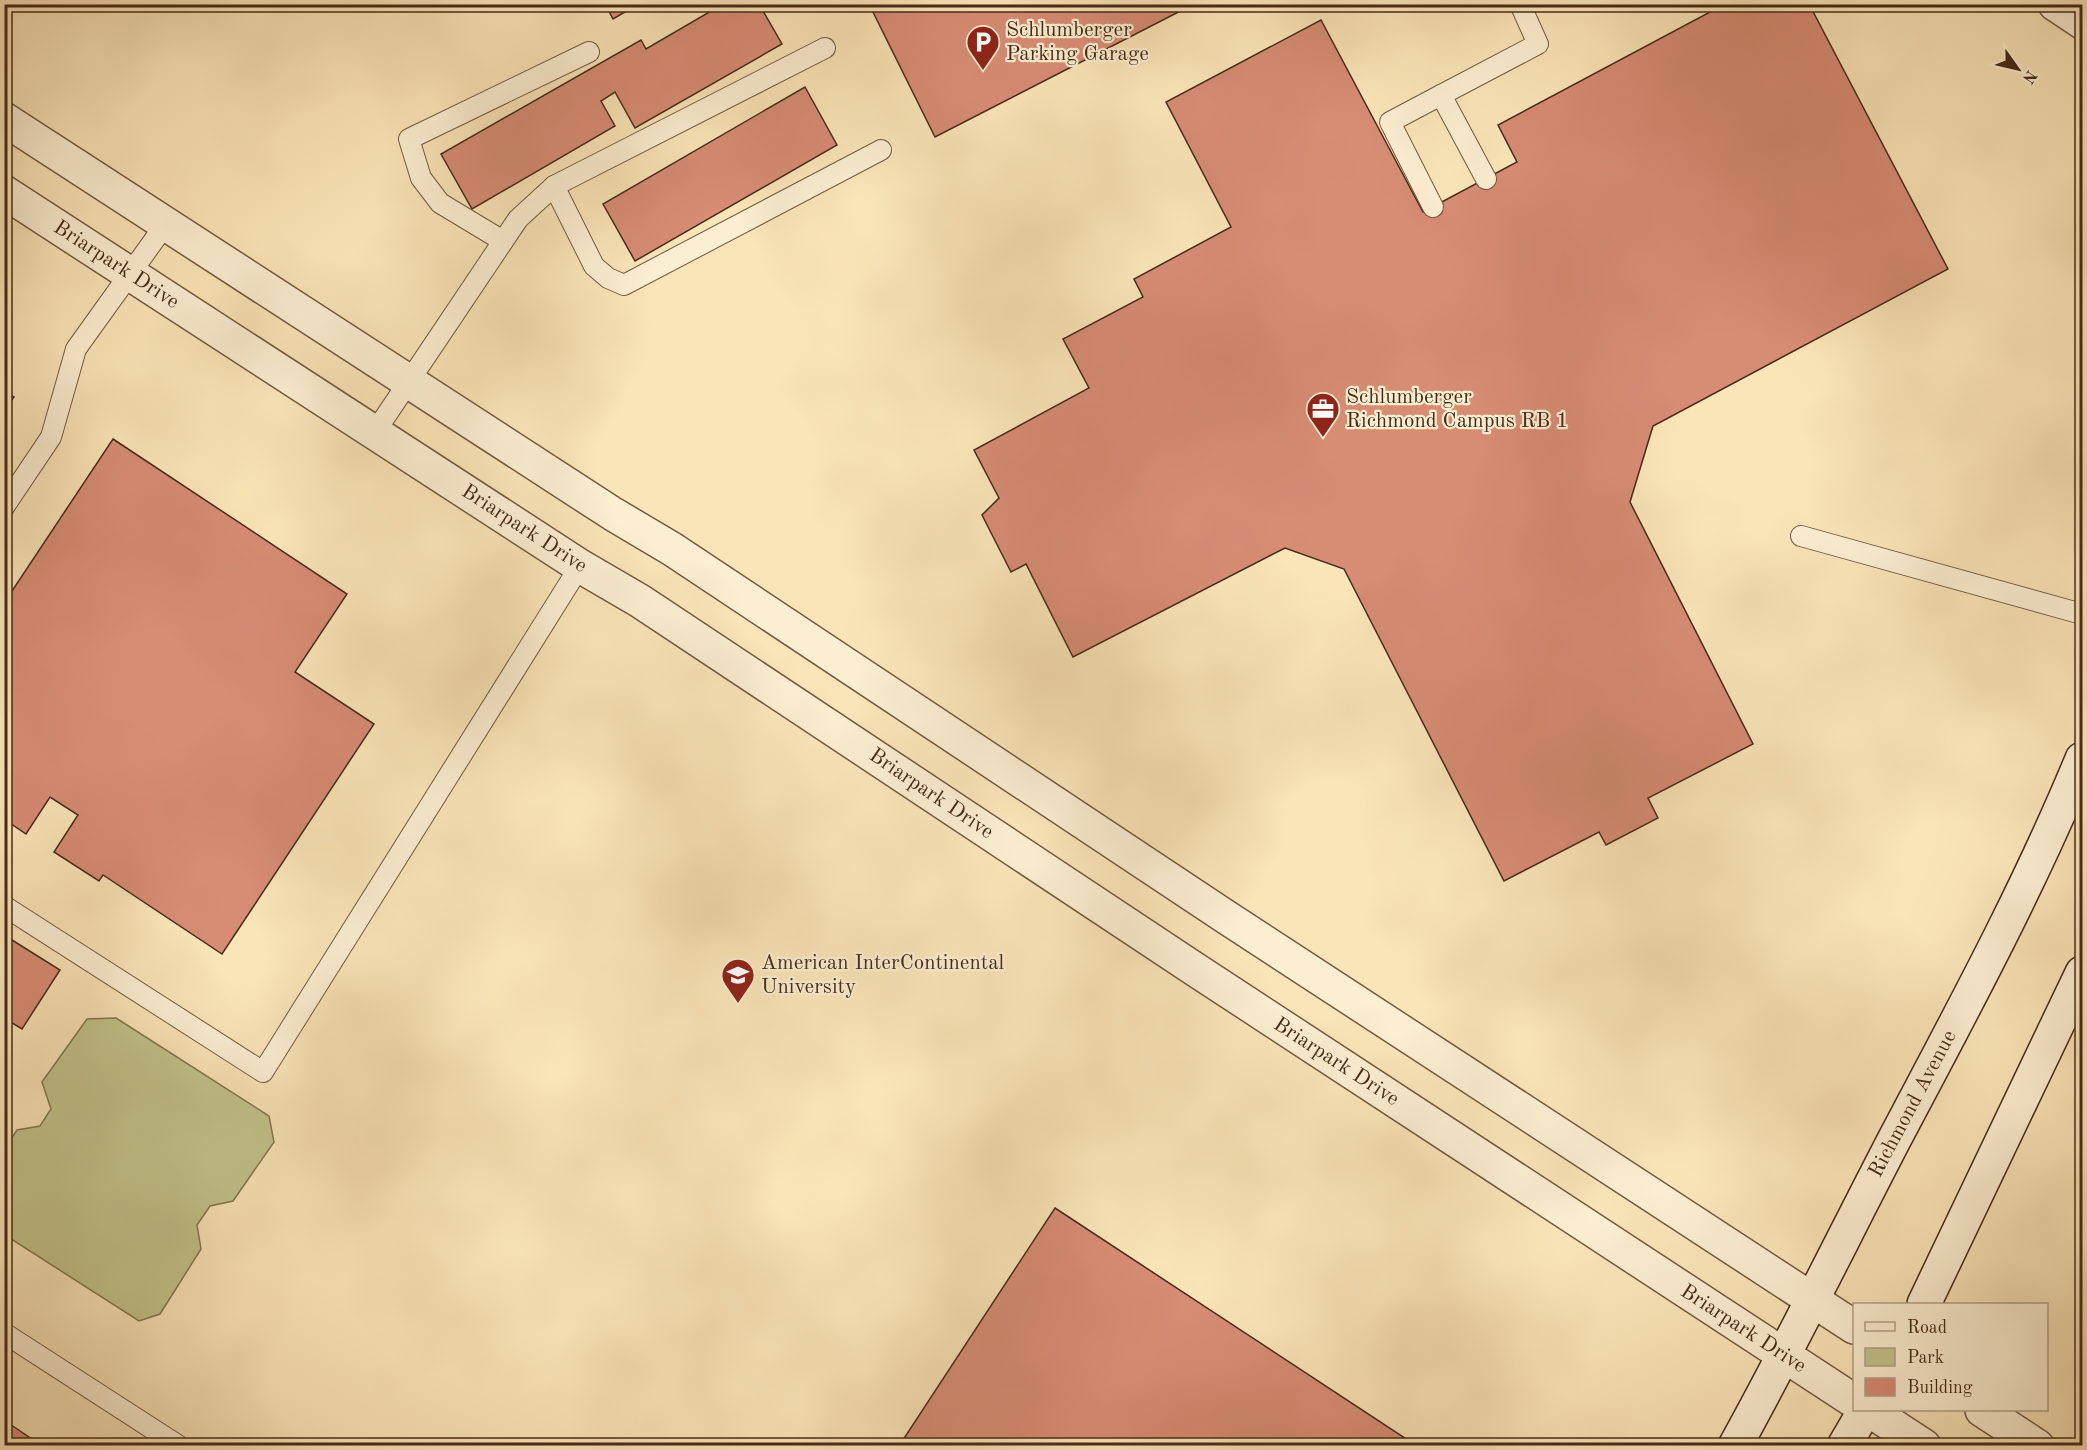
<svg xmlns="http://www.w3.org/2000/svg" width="2087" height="1450" viewBox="0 0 2087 1450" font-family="'Old Standard TT',serif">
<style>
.green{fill:#c3c38b;stroke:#847751;stroke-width:1.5}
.building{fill:#d78c74;stroke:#462b17;stroke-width:1.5}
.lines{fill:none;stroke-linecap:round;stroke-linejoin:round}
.service-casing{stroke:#735a3f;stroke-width:22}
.minor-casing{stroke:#735a3f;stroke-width:36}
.tertiary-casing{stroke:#735a3f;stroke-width:36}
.secondary-casing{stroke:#462b17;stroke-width:36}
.service{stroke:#fceed1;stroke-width:20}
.minor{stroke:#fceed1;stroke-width:33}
.tertiary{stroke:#fceed1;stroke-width:33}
.secondary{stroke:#fceed1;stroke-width:33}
.labels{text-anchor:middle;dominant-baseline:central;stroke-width:4.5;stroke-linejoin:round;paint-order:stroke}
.poi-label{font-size:21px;fill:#462b17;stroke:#fceed1;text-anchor:start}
.street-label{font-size:21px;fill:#462b17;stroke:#fceed1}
</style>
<rect width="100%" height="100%" fill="#fae5b8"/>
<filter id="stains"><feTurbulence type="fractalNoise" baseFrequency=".00333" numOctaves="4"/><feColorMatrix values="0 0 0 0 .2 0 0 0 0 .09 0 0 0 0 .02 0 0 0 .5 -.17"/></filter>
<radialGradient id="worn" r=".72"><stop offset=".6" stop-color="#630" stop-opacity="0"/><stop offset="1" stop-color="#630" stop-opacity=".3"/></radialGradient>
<polygon class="green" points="116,1018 269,1116 274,1142 233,1201 210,1206 197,1225 201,1249 160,1314 139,1321 5,1235 5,1148 17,1130 40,1126 51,1109 42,1082 87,1019"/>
<g class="building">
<polygon points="605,4 639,4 613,19"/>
<polygon points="723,4 759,4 782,44 635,128 615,92 601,101 615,126 472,209 441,154 641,40 646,49"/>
<polygon points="869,4 1194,4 935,137"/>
<polygon points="1725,4 1809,4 1948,269 1653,426 1630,502 1753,744 1648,798 1658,818 1606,845 1599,832 1504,881 1344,569 1285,548 1073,657 1026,564 1011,572 982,515 999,498 974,450 1089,388 1063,339 1143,297 1134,279 1231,227 1166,102 1321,20 1423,212 1517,162 1498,125"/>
<polygon points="805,87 837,145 635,261 603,204"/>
<polygon points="4,391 14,397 4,411"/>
<polygon points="113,439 347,594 295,672 374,724 222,954 103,875 99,881 54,852 78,815 50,797 26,834 4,819 4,603"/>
<polygon points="4,935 60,970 22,1029 4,1018"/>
<polygon points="1055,1208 1417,1446 899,1446"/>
<polygon points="4,1420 42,1446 4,1446"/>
</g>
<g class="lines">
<defs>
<g id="service">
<polyline points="1486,179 1441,95 1538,44 1520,4"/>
<polyline points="554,186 594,266 608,278 624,285 881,150"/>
<polyline points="1433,207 1390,122 1441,95"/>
<polyline points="503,241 440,203 421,178 409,139 589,52"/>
<polyline points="375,432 518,219 554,186 825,48"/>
<polyline points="4,507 51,437 76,349 165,225"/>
<polyline points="1801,536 2082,614"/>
<polyline points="4,906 263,1072 580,566"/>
<polyline points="4,1333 179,1446"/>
</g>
<polyline id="minor" points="2055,4 2082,22"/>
<g id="tertiary">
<polyline points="4,119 613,514 672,549 1226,917 1854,1327"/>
<polyline points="4,192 580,566 640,601 1193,968 1854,1401"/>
<polyline points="1869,1410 1924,1446"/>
<polyline points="1982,1410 2037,1446"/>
</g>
<g id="secondary">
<polyline points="1924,1304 2082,973"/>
<path d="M 1735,1446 C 1791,1345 1841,1242 1894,1140 C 1960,1015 2028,890 2082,759"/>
<polyline points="1844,1446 1865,1410"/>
</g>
</defs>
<use href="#service" class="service-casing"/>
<use href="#minor" class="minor-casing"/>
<use href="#tertiary" class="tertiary-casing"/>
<use href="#secondary" class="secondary-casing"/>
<use href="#service" class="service"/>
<use href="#minor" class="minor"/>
<use href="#tertiary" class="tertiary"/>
<use href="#secondary" class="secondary"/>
</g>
<defs>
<symbol id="parking-pin" viewBox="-11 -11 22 30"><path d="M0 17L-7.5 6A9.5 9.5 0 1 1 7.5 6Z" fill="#8f2418" stroke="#fceed1"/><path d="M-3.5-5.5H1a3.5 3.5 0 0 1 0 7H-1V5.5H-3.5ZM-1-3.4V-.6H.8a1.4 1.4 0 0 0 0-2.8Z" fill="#fff"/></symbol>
<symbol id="office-pin" viewBox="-11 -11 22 30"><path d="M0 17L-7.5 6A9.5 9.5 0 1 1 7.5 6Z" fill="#8f2418" stroke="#fceed1"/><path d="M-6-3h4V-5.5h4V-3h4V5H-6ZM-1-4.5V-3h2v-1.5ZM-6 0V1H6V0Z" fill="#fff"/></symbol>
<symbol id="university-pin" viewBox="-11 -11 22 30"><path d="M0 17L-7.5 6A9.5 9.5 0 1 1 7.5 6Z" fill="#8f2418" stroke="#fceed1"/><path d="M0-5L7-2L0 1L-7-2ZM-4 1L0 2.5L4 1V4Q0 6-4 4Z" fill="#fff"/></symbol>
</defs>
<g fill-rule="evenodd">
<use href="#parking-pin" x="964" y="23" width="38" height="52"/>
<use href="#office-pin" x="1304" y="390" width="38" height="52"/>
<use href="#university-pin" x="719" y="956" width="38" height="52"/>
</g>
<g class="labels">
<g class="poi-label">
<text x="1006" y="30">Schlumberger<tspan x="1006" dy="24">Parking Garage</tspan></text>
<text x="1346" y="397">Schlumberger<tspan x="1346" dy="24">Richmond Campus RB 1</tspan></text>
<text x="761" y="963">American InterContinental<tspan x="761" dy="24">University</tspan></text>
</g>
<g class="street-label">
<text transform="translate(116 265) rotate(33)">Briarpark Drive</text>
<text transform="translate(524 529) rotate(33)">Briarpark Drive</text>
<text transform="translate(931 794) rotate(34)">Briarpark Drive</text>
<text transform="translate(1336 1062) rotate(33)">Briarpark Drive</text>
<text transform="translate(1913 1104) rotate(-62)">Richmond Avenue</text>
<text transform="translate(1743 1329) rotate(33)">Briarpark Drive</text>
</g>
</g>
<rect width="2087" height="1450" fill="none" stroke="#fae5b8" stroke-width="24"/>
<rect x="6" y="6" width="2075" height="1438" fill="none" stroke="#462b17" stroke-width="3"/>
<rect x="12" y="12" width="2063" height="1426" fill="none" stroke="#462b17" stroke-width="1.5"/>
<rect x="1853" y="1303" width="195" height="108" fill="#fceed1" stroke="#b3a087" stroke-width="1.5"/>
<rect x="1865" y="1322" width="30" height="9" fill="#fceed1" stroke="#b3a087" stroke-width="1.5"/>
<text x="1907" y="1333" font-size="18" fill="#462b17">Road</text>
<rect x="1865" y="1348" width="30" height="18" fill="#c3c38b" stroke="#b3a087" stroke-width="1.5"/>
<text x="1907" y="1363" font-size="18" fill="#462b17">Park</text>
<rect x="1865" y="1378" width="30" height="18" fill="#d78c74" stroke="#b3a087" stroke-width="1.5"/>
<text x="1907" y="1393" font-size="18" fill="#462b17">Building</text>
<g transform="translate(2018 69) rotate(124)" stroke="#fceed1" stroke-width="4.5" paint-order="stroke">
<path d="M0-4.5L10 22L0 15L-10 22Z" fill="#462b17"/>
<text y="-9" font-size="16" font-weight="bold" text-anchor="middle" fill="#462b17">N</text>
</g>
<rect width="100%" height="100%" filter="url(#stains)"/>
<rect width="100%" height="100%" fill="url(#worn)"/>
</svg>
